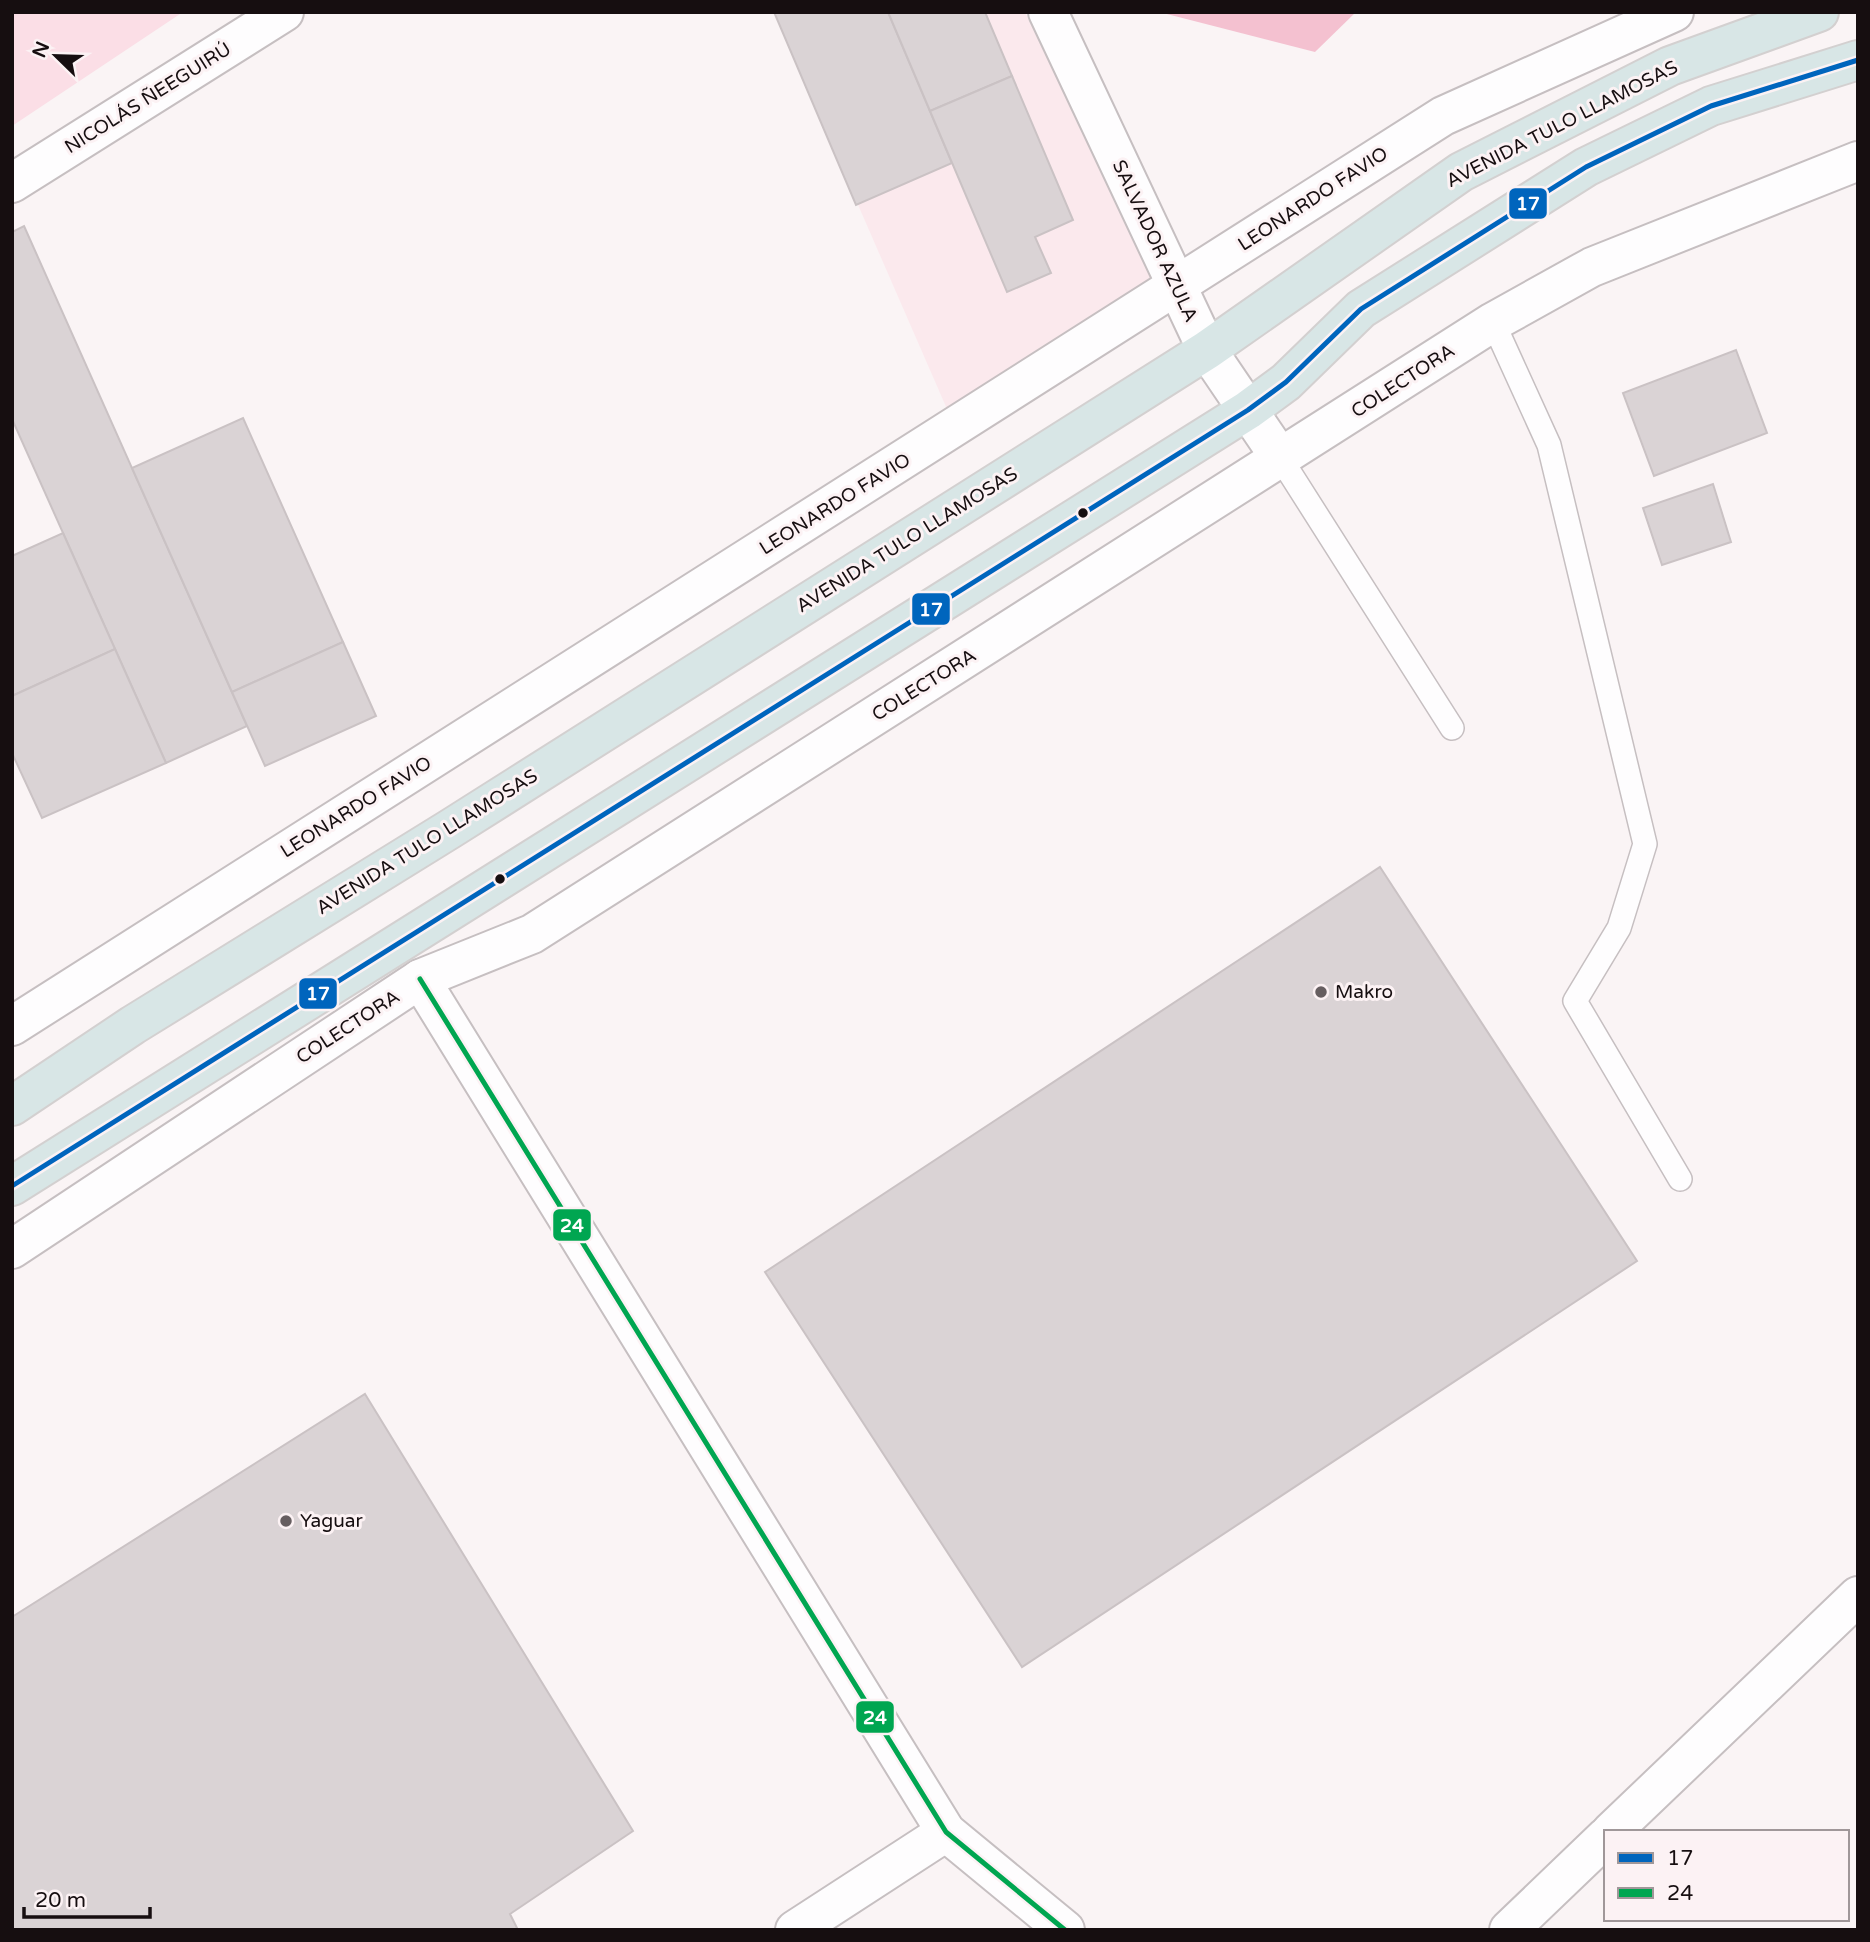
<svg xmlns="http://www.w3.org/2000/svg" width="1870" height="1942" viewBox="0 0 1870 1942" font-family="'Varela Round',sans-serif">
<style>
.built{fill:#fbe9ed}
.green{fill:#fbdee6}
.forest{fill:#f4c1d0}
.building{fill:#dad3d5;stroke:#cac2c4;stroke-width:2}
.lines{fill:none;stroke-linecap:round;stroke-linejoin:round}
.service-casing{stroke:#c6bfc1;stroke-width:26}
.minor-casing{stroke:#c6bfc1;stroke-width:42}
.trunk-casing{stroke:#d3d0d0;stroke-width:42}
.service{stroke:#fefdfe;stroke-width:23}
.minor{stroke:#fefdfe;stroke-width:38}
.trunk{stroke:#d8e6e6;stroke-width:38}
.bus-1-casing{stroke:#fcf2f4;stroke-width:10}
.bus-2-casing{stroke:#fcf2f4;stroke-width:10}
.bus-1{stroke:#0065bd;stroke-width:5}
.bus-2{stroke:#00a651;stroke-width:5}
.bus-dot{fill:#160e10;stroke:#fcf2f4;stroke-width:2.5}
.poi-dot{fill:#665e60;stroke:#fcf2f4;stroke-width:2.5}
.labels{text-anchor:middle;dominant-baseline:central;stroke-width:6;stroke-linejoin:round;paint-order:stroke}
.street-label{font-size:19px;fill:#160e10;stroke:#fcf2f4}
.poi-label{font-size:19px;fill:#160e10;stroke:#fcf2f4;text-anchor:start}
.line-badge{stroke:#fcf2f4;stroke-width:2.5}
.badge-label{font-size:19px;text-anchor:middle;font-weight:bold;fill:#fff}
</style>
<rect width="100%" height="100%" fill="#faf4f5"/>
<polygon class="built" points="774,12 1025,12 1152,277 947,409"/>
<polygon class="green" points="12,12 183,12 12,126"/>
<polygon class="forest" points="1159,12 1356,12 1315,52"/>
<g class="building">
<polygon points="774,12 888,12 952,163 856,205"/>
<polygon points="888,12 985,12 1012,76 930,111"/>
<polygon points="1012,76 1073,220 1035,237 1051,273 1007,292 930,111"/>
<polygon points="24,226 247,726 166,763 12,419 12,232"/>
<polygon points="1736,350 1767,433 1654,476 1623,393"/>
<polygon points="243,418 343,642 232,692 132,468"/>
<polygon points="1713,484 1731,542 1662,565 1643,508"/>
<polygon points="63,533 115,649 12,696 12,556"/>
<polygon points="343,642 376,716 265,766 232,692"/>
<polygon points="115,649 166,763 42,818 12,753 12,696"/>
<polygon points="1380,867 1637,1261 1022,1667 765,1272"/>
<polygon points="365,1394 633,1831 510,1914 518,1930 12,1930 12,1617"/>
</g>
<g class="lines">
<defs>
<g id="service">
<polyline points="1493,322 1549,445 1645,844 1619,928 1575,1001 1680,1179"/>
<polyline points="1281,459 1452,728"/>
</g>
<g id="minor">
<polyline points="1048,12 1207,350 1281,459"/>
<polyline points="12,183 284,12"/>
<polyline points="420,979 946,1832 1065,1930"/>
<polyline points="12,1026 1443,116 1674,12"/>
<polyline points="12,1249 420,979 532,934 1493,322 1592,267 1858,161"/>
<polyline points="1611,1832 1858,1596"/>
<polyline points="795,1930 946,1832"/>
<polyline points="1509,1930 1606,1837"/>
</g>
<g id="trunk">
<polyline points="12,1106 133,1025 450,829 1207,350 1461,172 1670,66 1819,12"/>
<polyline points="12,1186 1248,410 1286,382 1361,309 1586,167 1711,106 1858,60"/>
</g>
</defs>
<use href="#service" class="service-casing"/>
<use href="#minor" class="minor-casing"/>
<use href="#trunk" class="trunk-casing"/>
<use href="#service" class="service"/>
<use href="#minor" class="minor"/>
<use href="#trunk" class="trunk"/>
<defs>
<polyline id="bus-1" points="12,1186 1248,410 1286,382 1361,309 1586,167 1711,106 1858,60"/>
<polyline id="bus-2" points="420,979 946,1832 1065,1930"/>
</defs>
<use href="#bus-1" class="bus-1-casing"/>
<use href="#bus-2" class="bus-2-casing"/>
<use href="#bus-1" class="bus-1"/>
<use href="#bus-2" class="bus-2"/>
</g>
<g class="bus-dot">
<circle cx="1083" cy="513" r="6"/>
<circle cx="500" cy="879" r="6"/>
</g>
<g class="poi-dot">
<circle cx="1321" cy="992" r="7"/>
<circle cx="286" cy="1521" r="7"/>
</g>
<g class="labels">
<g class="street-label">
<text transform="translate(148 98) rotate(-32)">NICOLÁS ÑEEGUIRÚ</text>
<text transform="translate(1562 124) rotate(-27)">AVENIDA TULO LLAMOSAS</text>
<text transform="translate(1313 199) rotate(-33)">LEONARDO FAVIO</text>
<text transform="translate(1155 241) rotate(65)">SALVADOR AZULA</text>
<text transform="translate(1403 381) rotate(-33)">COLECTORA</text>
<text transform="translate(835 504) rotate(-32)">LEONARDO FAVIO</text>
<text transform="translate(907 540) rotate(-32)">AVENIDA TULO LLAMOSAS</text>
<text transform="translate(924 685) rotate(-32)">COLECTORA</text>
<text transform="translate(356 807) rotate(-32)">LEONARDO FAVIO</text>
<text transform="translate(427 842) rotate(-32)">AVENIDA TULO LLAMOSAS</text>
<text transform="translate(348 1027) rotate(-33)">COLECTORA</text>
</g>
<g class="poi-label">
<text x="1335" y="992">Makro</text>
<text x="300" y="1521">Yaguar</text>
</g>
</g>
<g class="line-badge">
<rect x="1508" y="187" width="40" height="33" rx="7" fill="#0065bd"/>
<rect x="911" y="592" width="40" height="34" rx="7" fill="#0065bd"/>
<rect x="298" y="977" width="40" height="33" rx="7" fill="#0065bd"/>
<rect x="552" y="1208" width="40" height="34" rx="7" fill="#00a651"/>
<rect x="855" y="1700" width="40" height="34" rx="7" fill="#00a651"/>
</g>
<g class="badge-label">
<text x="1528" y="210">17</text>
<text x="931" y="616">17</text>
<text x="318" y="1000">17</text>
<text x="572" y="1232">24</text>
<text x="875" y="1724">24</text>
</g>
<rect width="1870" height="1942" fill="none" stroke="#160e10" stroke-width="28"/>
<rect x="1604" y="1830" width="245" height="91" fill="#fcf2f4" stroke="#a09799" stroke-width="2"/>
<rect x="1618" y="1853" width="35" height="10" fill="#0065bd" stroke="#a09799" stroke-width="2"/>
<text x="1667" y="1865" font-size="21" fill="#160e10">17</text>
<rect x="1618" y="1888" width="35" height="10" fill="#00a651" stroke="#a09799" stroke-width="2"/>
<text x="1667" y="1900" font-size="21" fill="#160e10">24</text>
<g transform="translate(56 56) rotate(293)" stroke="#fcf2f4" stroke-width="5" paint-order="stroke">
<path d="M0-5L12 26L0 18L-12 26Z" fill="#160e10"/>
<text y="-10" font-size="19" font-weight="bold" text-anchor="middle" fill="#160e10">N</text>
</g>
<path d="M24 1907v10h126v-10" fill="none" stroke="#160e10" stroke-width="3.5"/>
<text x="35" y="1907" font-size="21" fill="#160e10" stroke="#fcf2f4" stroke-width="5" paint-order="stroke">20 m</text>
</svg>
